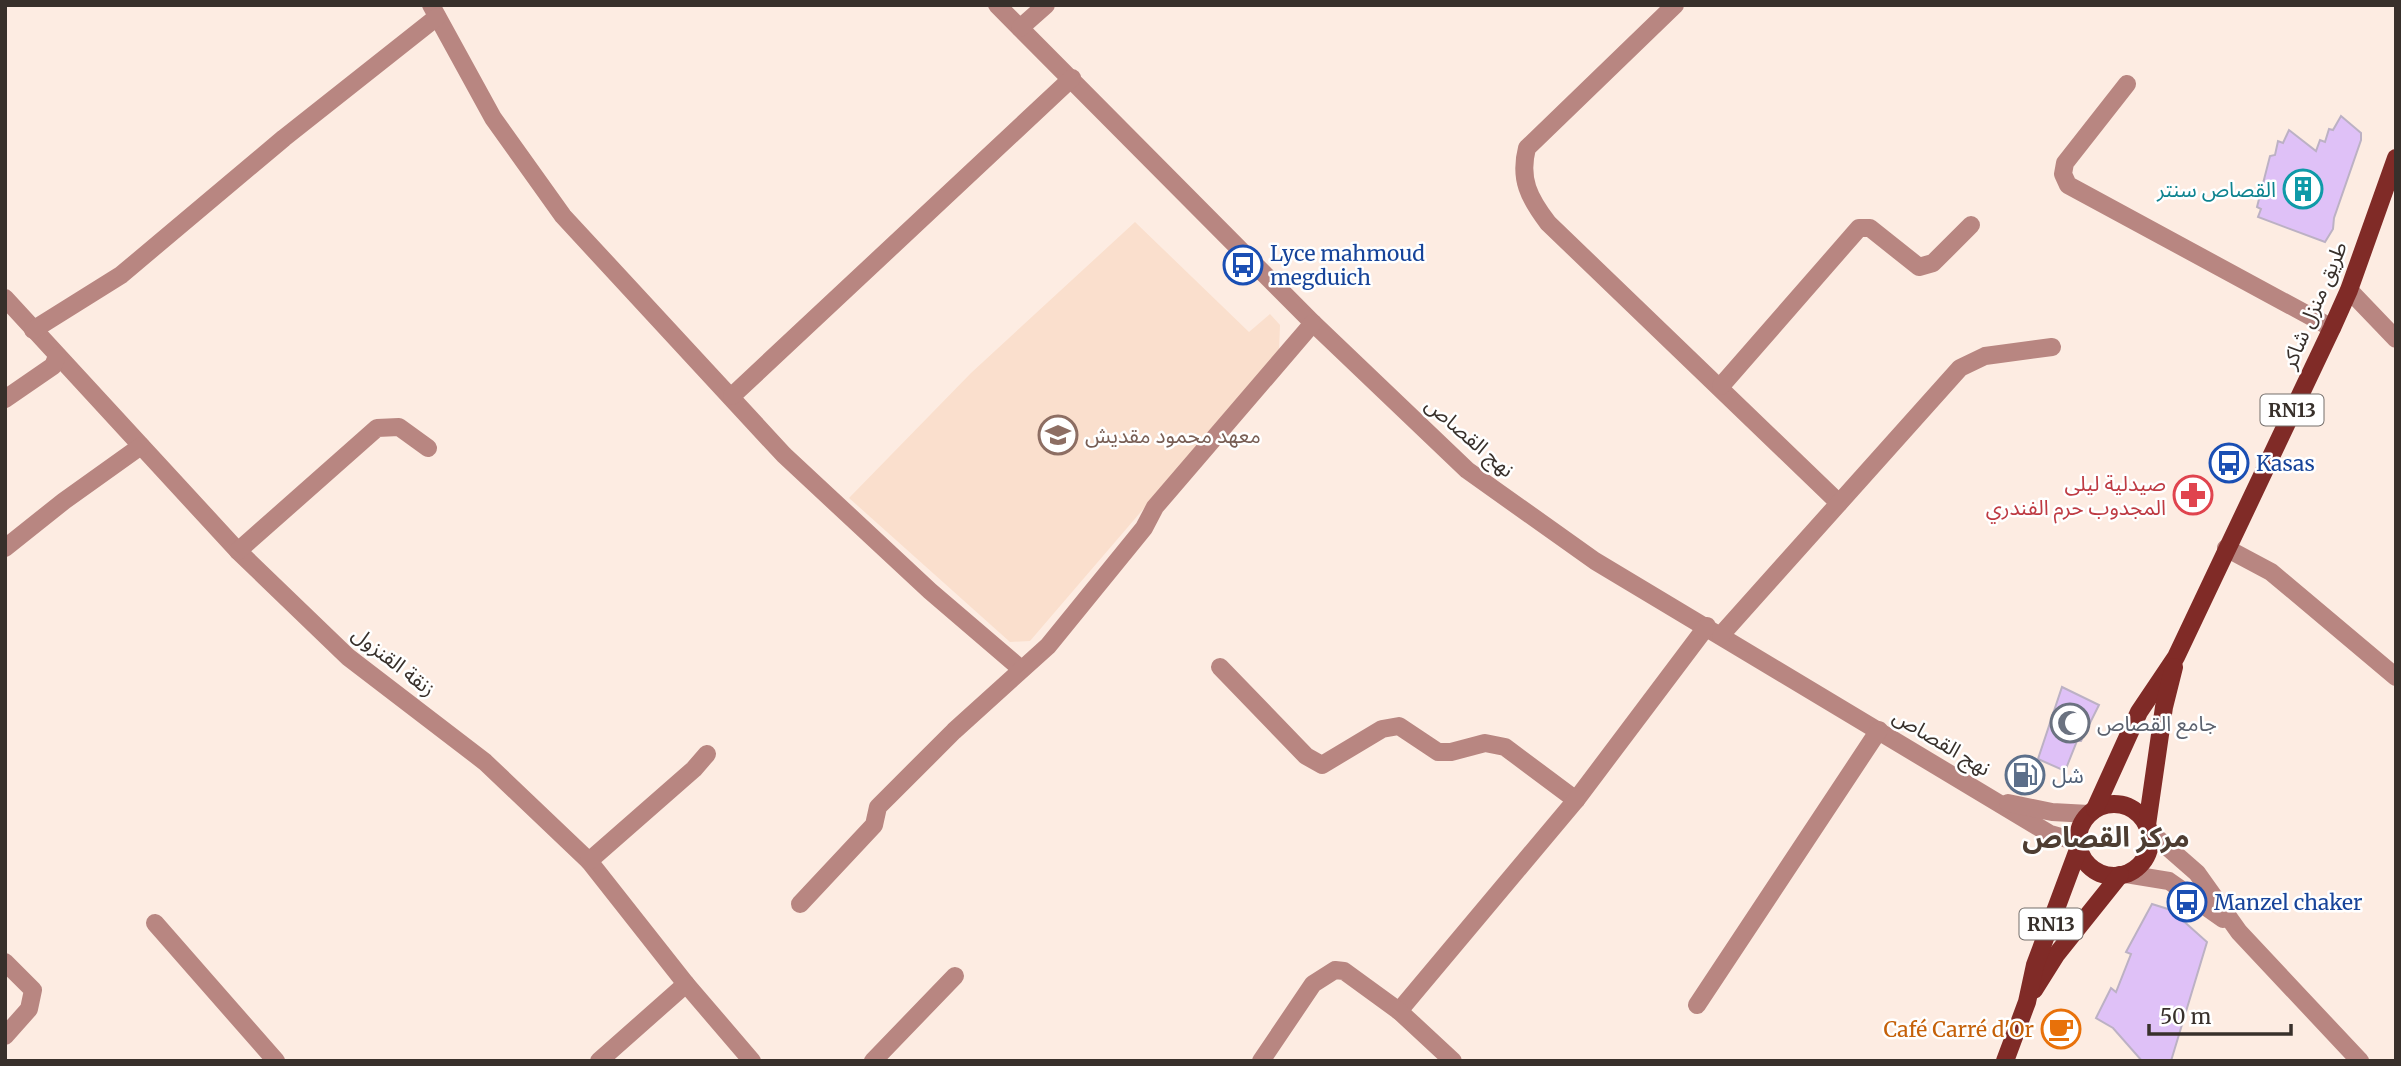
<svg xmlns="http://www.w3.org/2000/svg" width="2401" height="1066" viewBox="0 0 2401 1066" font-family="Merriweather,'Noto Sans Arabic',serif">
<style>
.built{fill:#fadfcd}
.building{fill:#dfc1f7;stroke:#bcb1c4;stroke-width:2}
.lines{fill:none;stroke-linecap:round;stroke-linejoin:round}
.minor{stroke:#b88681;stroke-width:18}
.major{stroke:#802b27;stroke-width:18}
.labels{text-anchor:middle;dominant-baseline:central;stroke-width:5;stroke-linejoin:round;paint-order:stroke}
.shield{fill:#fff;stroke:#746e6b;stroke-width:2}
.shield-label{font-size:19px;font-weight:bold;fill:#38302b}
.culture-label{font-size:21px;fill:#0d838f;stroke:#fff;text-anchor:end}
.transit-label{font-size:21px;fill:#164399;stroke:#fff;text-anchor:start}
.street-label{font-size:21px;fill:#38302b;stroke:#fff}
.education-label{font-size:21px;fill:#785e54;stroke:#fff;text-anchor:start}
.health-label{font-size:21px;fill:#be3a42;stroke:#fff;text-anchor:end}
.worship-label{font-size:21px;fill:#5b616d;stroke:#fff;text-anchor:start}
.service-label{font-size:21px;fill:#4e5e75;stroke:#fff;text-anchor:start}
.food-label{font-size:21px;fill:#c56008;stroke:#fff;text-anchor:end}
.district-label{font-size:28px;font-weight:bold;fill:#4e3e33;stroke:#fff}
</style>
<rect width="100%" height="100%" fill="#fdece2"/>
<polygon class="built" points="1135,222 1249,332 1270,314 1280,325 1279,351 1030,641 1010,642 849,498 971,373"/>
<g class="building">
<polygon points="2341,116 2361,133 2361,140 2334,218 2333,229 2325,242 2258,217 2261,209 2257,207 2270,156 2275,155 2278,141 2283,143 2289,130 2316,151 2320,140 2325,142 2329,129 2333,130"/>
<polygon points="2062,687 2099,705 2081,741 2077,741 2065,771 2038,759"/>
<polygon points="2152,904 2171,910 2207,942 2171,1061 2142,1061 2113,1028 2096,1018 2111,988 2116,992 2131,954 2126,952"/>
</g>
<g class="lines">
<g class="minor">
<polyline points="431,5 493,118 563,216 784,455 930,591 1021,669"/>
<polyline points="997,5 1313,323 1467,470 1595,561 2050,834 2078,842"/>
<path d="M 1675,5 L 1527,148 C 1519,179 1529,198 1548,223 L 1839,503"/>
<polyline points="1020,28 1046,5"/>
<polyline points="2127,84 2065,163 2063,174 2068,185 2332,328"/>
<polyline points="2349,290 2396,339"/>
<polyline points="5,298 238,551 348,657 485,762 589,861 686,984 752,1061"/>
<polyline points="33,330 121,275 284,138 437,17"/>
<polyline points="1721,386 1859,228 1870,228 1919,267 1933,263 1971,225"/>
<polyline points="732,396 1072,78"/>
<polyline points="5,399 53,366 57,356"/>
<polyline points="5,548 64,501 141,446"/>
<polyline points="2226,548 2271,572 2396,677"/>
<polyline points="238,551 377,428 399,427 428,448"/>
<polyline points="1721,635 1960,368 1985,356 2052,347"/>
<polyline points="1220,667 1306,756 1322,765 1382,729 1399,726 1438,752 1451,752 1485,743 1505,747 1576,800"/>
<polyline points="2008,803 2052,812 2089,814"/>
<polyline points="2149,831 2197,873 2239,932 2360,1061"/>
<polyline points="589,861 694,769 707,754"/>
<polyline points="2126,874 2169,881 2223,919"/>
<polyline points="800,904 874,825 878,807 954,731 1048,646 1144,528 1155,507 1313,323"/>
<polyline points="155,923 276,1061"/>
<polyline points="5,962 33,990 29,1009 5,1036"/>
<polyline points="1697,1005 1879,730"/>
<polyline points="1399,1011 1576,800 1707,626"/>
<polyline points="599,1061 686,984"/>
<polyline points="873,1061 955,976"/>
<polyline points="1261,1061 1313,984 1335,970 1344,971 1399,1011 1453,1061"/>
</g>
<g class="major">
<circle cx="2114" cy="840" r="36"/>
<polyline points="2095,809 2139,712 2176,657 2332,328 2349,290 2396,158"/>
<polyline points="2147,825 2164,707 2174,667"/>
<polyline points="2034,990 2056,955 2120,875"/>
<polyline points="2005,1061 2027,1002 2035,965 2079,847"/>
</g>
</g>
<defs>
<symbol id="building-ring" viewBox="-11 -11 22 22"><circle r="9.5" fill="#fff" stroke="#0f9aa8" stroke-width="1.5"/><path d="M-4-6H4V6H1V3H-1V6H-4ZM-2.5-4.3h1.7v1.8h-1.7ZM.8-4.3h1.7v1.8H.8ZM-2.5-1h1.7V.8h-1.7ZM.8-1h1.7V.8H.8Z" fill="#0f9aa8"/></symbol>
<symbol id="bus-ring" viewBox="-11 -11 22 22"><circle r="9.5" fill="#fff" stroke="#1a4fb4" stroke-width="1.5"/><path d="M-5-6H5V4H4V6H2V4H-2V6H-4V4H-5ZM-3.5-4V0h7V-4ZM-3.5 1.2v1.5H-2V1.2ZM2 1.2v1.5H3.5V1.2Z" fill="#1a4fb4"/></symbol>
<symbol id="school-ring" viewBox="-11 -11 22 22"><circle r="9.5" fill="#fff" stroke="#8d6e63" stroke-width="1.5"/><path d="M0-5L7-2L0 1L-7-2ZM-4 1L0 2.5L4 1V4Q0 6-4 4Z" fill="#8d6e63"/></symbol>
<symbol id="pharmacy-ring" viewBox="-11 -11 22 22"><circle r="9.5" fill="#fff" stroke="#e0444e" stroke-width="1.5"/><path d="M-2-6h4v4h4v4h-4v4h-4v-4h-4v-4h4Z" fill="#e0444e"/></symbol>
<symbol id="mosque-ring" viewBox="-11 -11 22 22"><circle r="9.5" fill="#fff" stroke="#6b7280" stroke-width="1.5"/><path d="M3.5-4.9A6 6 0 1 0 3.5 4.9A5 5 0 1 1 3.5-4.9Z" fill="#6b7280"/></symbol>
<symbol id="fuel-ring" viewBox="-11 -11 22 22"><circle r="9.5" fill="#fff" stroke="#5c6f8a" stroke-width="1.5"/><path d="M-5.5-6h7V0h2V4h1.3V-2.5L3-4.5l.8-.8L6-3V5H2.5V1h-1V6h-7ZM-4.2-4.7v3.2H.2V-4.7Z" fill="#5c6f8a"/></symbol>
<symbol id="cafe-ring" viewBox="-11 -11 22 22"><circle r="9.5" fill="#fff" stroke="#e8710a" stroke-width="1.5"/><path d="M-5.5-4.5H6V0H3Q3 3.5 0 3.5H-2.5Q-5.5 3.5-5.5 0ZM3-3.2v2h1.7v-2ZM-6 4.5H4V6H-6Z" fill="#e8710a"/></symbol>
</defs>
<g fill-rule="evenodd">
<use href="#building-ring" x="2281" y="167" width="44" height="44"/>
<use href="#bus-ring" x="1221" y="243" width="44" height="44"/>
<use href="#school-ring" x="1036" y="413" width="44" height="44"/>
<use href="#bus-ring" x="2207" y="441" width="44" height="44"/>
<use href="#pharmacy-ring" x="2171" y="473" width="44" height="44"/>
<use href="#mosque-ring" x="2048" y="701" width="44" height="44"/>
<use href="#fuel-ring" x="2003" y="753" width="44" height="44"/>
<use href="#bus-ring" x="2165" y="880" width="44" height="44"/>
<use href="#cafe-ring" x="2039" y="1007" width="44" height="44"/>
</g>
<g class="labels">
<g class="shield">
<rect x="2260.5" y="394.5" width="63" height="31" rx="5"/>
<rect x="2019.5" y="908.5" width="63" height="31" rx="5"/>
</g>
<g class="shield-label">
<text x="2292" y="410">RN13</text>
<text x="2051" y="924">RN13</text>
</g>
<g class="culture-label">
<text x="2276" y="189">القصاص سنتر</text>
</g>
<g class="transit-label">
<text x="1270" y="253">Lyce mahmoud<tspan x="1270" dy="24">megduich</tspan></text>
<text x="2256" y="463">Kasas</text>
<text x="2214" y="902">Manzel chaker</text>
</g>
<g class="street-label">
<text transform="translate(2314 305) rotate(-67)">طريق منزل شاكر</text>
<text transform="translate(1470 437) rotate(41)">نهج القصاص</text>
<text transform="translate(394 661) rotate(38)">زنقة القنزول</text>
<text transform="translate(1942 742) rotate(31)">نهج القصاص</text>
</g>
<g class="education-label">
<text x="1085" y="435">معهد محمود مقديش</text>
</g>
<g class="health-label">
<text x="2166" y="483">صيدلية ليلى<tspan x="2166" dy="24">المجدوب حرم الفندري</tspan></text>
</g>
<g class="worship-label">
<text x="2097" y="723">جامع القصاص</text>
</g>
<g class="service-label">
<text x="2052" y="775">شل</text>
</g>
<g class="food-label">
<text x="2034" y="1029">Café Carré d'Or</text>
</g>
<g class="district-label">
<text x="2106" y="837">مركز القصاص</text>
</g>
</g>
<rect width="2401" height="1066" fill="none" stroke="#38302b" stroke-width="14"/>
<path d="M2149 1024v10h142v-10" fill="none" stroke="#38302b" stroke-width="3.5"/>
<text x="2160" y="1024" font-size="21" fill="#38302b" stroke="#ffffff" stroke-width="5" paint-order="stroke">50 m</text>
</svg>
